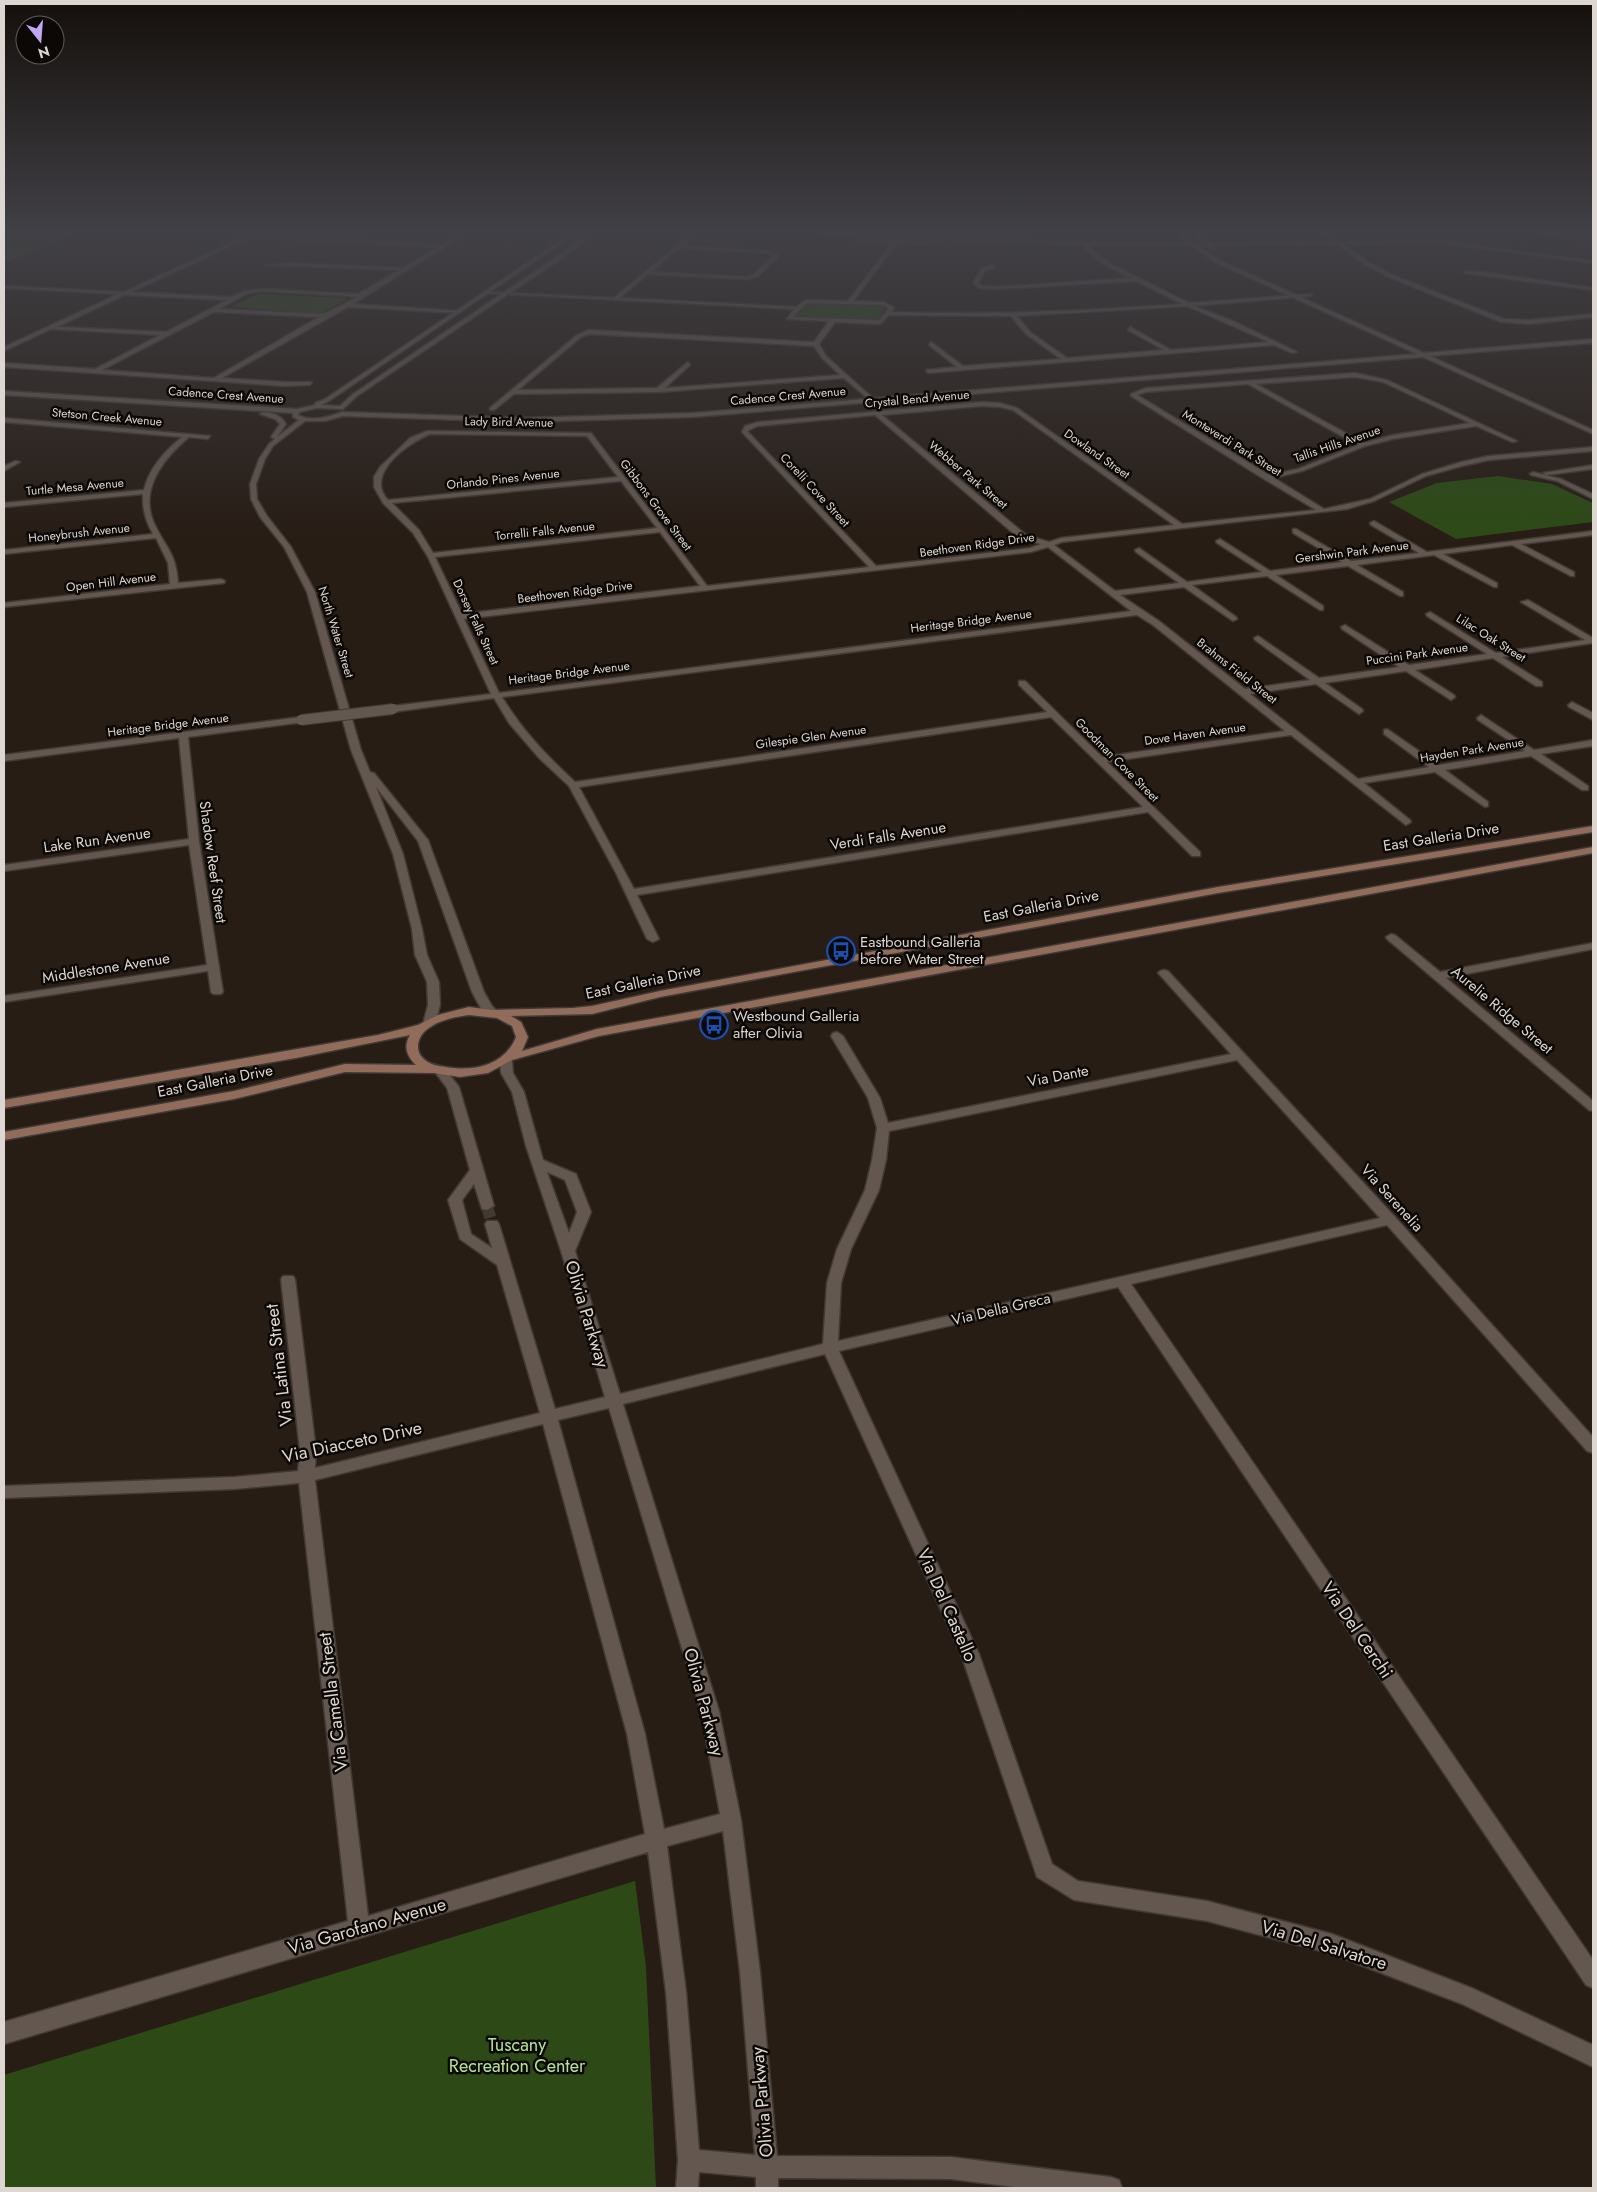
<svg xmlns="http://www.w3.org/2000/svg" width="1597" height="2192" viewBox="0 0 1597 2192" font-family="Jost,sans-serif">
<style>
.green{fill:#2d4a16}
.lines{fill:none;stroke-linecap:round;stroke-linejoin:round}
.minor-tunnel{stroke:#423931;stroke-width:12;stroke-dasharray:12 6;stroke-linecap:butt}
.minor-casing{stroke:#403934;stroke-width:3}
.tertiary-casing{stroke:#403934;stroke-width:3}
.secondary-casing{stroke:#403934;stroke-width:3}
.minor{fill:#63574f;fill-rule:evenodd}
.tertiary{fill:#63574f;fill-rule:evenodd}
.secondary{fill:#926c5b;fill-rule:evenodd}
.minor-bridge-casing{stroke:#403934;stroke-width:12;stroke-linecap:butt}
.minor-bridge{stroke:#63574f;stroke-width:10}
.labels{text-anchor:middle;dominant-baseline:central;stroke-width:5;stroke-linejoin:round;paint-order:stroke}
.far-street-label{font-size:12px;fill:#ddd6d1;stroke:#0c0805}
.street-label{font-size:15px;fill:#ddd6d1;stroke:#0c0805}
.poi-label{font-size:15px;fill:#ddd6d1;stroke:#0c0805;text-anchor:start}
.near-street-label{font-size:18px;fill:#ddd6d1;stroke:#0c0805}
.near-park-label{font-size:18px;fill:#b3e494;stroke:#0c0805}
</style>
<rect width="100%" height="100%" fill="#271d15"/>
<g class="green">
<polygon points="4,230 84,230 4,263"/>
<polygon points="870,230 928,231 937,232 932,240 927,242 863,238"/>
<polygon points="258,294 343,298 348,299 321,313 230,307"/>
<polygon points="814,302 877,305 886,307 878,319 873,321 796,316 805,307 805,304"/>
<polygon points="1498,476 1552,484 1593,503 1593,522 1456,539 1389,502 1437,483"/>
<polygon points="635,1881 646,1967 656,2188 4,2188 4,2075"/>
</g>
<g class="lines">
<polyline class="minor-tunnel" points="487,1206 492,1224"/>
<defs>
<g id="minor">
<path d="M 258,230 L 264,230 L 255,235 L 347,240 L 372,230 L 378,230 L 353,240 L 442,245 L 467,230 L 472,230 L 353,304 L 462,311 L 459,313 L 348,307 L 222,378 L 285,382 L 312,382 L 310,385 L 285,386 L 4,367 L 4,363 L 95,369 L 160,335 L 51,329 L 4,351 L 4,347 L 118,294 L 4,288 L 4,286 L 124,292 ZM 251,237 L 252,237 L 438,247 L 403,268 L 291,263 L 266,265 L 399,270 L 358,294 L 263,289 L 245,291 L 231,297 L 131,292 ZM 263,291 L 347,296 L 357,297 L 324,314 L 219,309 L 248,293 ZM 125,295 L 227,300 L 166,332 L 57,327 ZM 214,312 L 319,317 L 214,378 L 102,370 Z"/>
<path d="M 696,230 L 701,230 L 682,246 L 768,251 L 779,256 L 758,276 L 747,279 L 648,274 L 619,298 L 796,307 L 806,300 L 848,301 L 892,243 L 864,241 L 856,239 L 858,235 L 771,230 L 860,233 L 862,230 L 866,230 L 861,237 L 923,242 L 935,240 L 942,231 L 944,232 L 942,237 L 1114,244 L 1333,242 L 1318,230 L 1323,230 L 1339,242 L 1442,241 L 1593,261 L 1593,263 L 1442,243 L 1343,244 L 1368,262 L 1395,276 L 1504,319 L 1529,320 L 1593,314 L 1593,317 L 1529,324 L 1501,322 L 1391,278 L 1364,264 L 1337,244 L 1089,245 L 1092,250 L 1111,264 L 1189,303 L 1312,294 L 1310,296 L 1194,306 L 1233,321 L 1297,352 L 1292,353 L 1274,345 L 928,373 L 926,370 L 957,367 L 929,345 L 931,342 L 963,366 L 1061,359 L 1026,334 L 1011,316 L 889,315 L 880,324 L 835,322 L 819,344 L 826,356 L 875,400 L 873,403 L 844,378 L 659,392 L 514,394 L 494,410 L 490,410 L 490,408 L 577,335 L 589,330 L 814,342 L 829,321 L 787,319 L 794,309 L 484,293 L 486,292 L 614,298 ZM 940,239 L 1084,245 C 1094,262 1115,270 1131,278 L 997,287 L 982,286 L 978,283 L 985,271 L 995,267 L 993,265 L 981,269 L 973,283 L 979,288 L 997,289 L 1136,281 L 1182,304 C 1085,311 989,315 892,312 L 894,307 L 883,302 L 853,301 L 897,243 L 923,244 L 939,242 ZM 679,248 L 767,253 L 774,256 L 754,274 L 747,277 L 651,272 ZM 807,303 L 882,305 L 889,308 L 879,320 L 793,317 ZM 1187,306 L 1269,342 L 1171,350 L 1130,327 L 1128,330 L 1164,350 L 1067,358 L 1030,332 L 1017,316 ZM 590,334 L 814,346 L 822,358 L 840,375 L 665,388 L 690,365 L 688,362 L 657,388 L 518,390 L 581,337 Z"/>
<polygon points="1527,230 1593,238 1593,240 1529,231"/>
<polygon points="1466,271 1493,273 1593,288 1593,290 1464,273"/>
<path d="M 1355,373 L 1387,380 L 1517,441 L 1512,442 L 1476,426 L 1393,439 L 1365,446 L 1302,471 L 1274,478 L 1324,509 L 1370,499 L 1422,474 L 1461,462 L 1489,456 L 1593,447 L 1593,451 L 1489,460 L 1462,466 L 1426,476 L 1374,501 L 1347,509 L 1062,542 L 1054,545 L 1115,591 L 1179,583 L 1136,552 L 1135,550 L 1139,548 L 1187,582 L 1262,572 L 1217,543 L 1216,541 L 1220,539 L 1270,571 L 1342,562 L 1293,533 L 1293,529 L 1296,529 L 1351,561 L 1419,553 L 1371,525 L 1370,523 L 1374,521 L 1427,552 L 1593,531 L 1593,535 L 1521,544 L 1574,572 L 1574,576 L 1571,576 L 1512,545 L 1443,554 L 1497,583 L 1497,587 L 1494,587 L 1434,555 L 1357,565 L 1403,592 L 1403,596 L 1400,596 L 1348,566 L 1276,575 L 1323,606 L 1323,610 L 1320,610 L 1267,576 L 1192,585 L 1236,617 L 1237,619 L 1233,621 L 1184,587 L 1120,595 L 1159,621 L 1245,689 L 1310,680 L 1255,640 L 1254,638 L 1258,636 L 1319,678 L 1399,667 L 1342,629 L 1341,627 L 1345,625 L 1409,665 L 1487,654 L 1427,616 L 1426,614 L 1430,612 L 1496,653 L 1585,640 L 1521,602 L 1528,600 L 1593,638 L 1593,643 L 1502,657 L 1542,682 L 1542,686 L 1536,686 L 1493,658 L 1415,670 L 1454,695 L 1455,697 L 1451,700 L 1406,671 L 1325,683 L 1362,709 L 1363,711 L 1359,714 L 1316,684 L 1250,694 L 1358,779 L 1429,767 L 1384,734 L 1384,730 L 1387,729 L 1439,765 L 1525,751 L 1478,720 L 1477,718 L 1481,715 L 1534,750 L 1593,740 L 1593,746 L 1541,754 L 1588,786 L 1588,790 L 1582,790 L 1531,756 L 1445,770 L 1488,802 L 1488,806 L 1485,807 L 1435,772 L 1364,783 L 1410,820 L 1411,822 L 1406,825 L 1291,735 L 1107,762 L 1200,852 L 1200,856 L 1192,856 L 1148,812 L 637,895 L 659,939 L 653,942 L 647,939 L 616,873 L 569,786 L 539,758 L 509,723 L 494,698 L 393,712 L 389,709 L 393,706 L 491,694 L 428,557 L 413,533 L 383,503 L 374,487 L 374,477 L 380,467 L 410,438 L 427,431 L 591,433 L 707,586 L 869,567 L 742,432 L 745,426 L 758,422 L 982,402 L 1000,403 L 1017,408 L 1182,524 L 1316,510 L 1264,479 L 1131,396 L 1131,394 L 1146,388 ZM 1355,377 L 1383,382 L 1470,423 L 1393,435 L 1364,443 L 1256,384 ZM 1248,384 L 1358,445 L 1298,469 L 1269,475 L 1137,395 L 1146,392 ZM 982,406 L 1000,407 L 1013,410 L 1174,525 L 1061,538 L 1049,542 L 1026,535 L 882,415 ZM 875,415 L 1020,539 L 1041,544 L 1030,548 L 876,566 L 747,431 L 758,426 ZM 430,434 L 587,436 L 618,477 L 388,500 C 364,474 408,443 430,434 ZM 621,481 L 657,528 L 433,553 L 419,530 L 392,503 ZM 660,532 L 700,586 L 462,614 L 435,557 ZM 1048,547 L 1131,611 L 499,693 L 464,619 L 1031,552 ZM 1137,615 L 1153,625 L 1285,731 L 1102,757 L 1025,681 L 1019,681 L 1019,685 L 1047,712 L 575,782 C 547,756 522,730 502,697 ZM 1051,717 L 1143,807 L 634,889 L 579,787 Z"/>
<path d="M 4,418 L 210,436 L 208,439 L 189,437 C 164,458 139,489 154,523 C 166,549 176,552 178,583 L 221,579 L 225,581 L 224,583 L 4,607 L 4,603 L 170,584 L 168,563 L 156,538 L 4,554 L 4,550 L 153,534 C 146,522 142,509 143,494 L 4,507 L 4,503 L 144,490 C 149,468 165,451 182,437 L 4,422 Z"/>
<polygon points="15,461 20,462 4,471 4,466"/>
<polygon points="1593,465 1593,469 1546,475 1543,473"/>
<polygon points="1533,472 1561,479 1593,494 1593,499 1557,481 1531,475 1530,474"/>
<polygon points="1572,702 1593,713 1593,720 1569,707 1568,705"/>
<polygon points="301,717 305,720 304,722 188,737 199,841 223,992 221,994 213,994 211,992 208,971 4,1002 4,996 207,965 189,845 4,871 4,865 189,839 179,738 4,761 4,755"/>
<polygon points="1391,934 1395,935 1440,972 1593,943 1593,949 1446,978 1593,1101 1593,1111 1589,1110 1387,939 1386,937"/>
<path d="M 1164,970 L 1168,971 L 1395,1217 L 1593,1437 L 1593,1453 L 1587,1451 L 1387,1225 L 1131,1284 L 1593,1960 L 1593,1988 L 1586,1985 L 1118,1287 L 839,1351 L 979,1654 L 1052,1864 L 1078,1881 L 1207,1901 L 1332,1934 L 1474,1989 L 1593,2045 L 1593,2067 L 1462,2004 L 1332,1954 L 1207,1921 L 1074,1900 L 1037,1877 L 961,1654 L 825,1354 L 623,1404 L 719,1711 L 741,1820 L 760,1972 L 777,2156 L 951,2157 L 1111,2177 L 1119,2180 L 1122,2188 L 1022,2188 L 951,2179 L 778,2178 L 778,2188 L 756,2188 L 756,2177 L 699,2172 L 698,2188 L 676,2188 L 678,2160 L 666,1992 L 648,1852 L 4,2044 L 4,2022 L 348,1921 L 299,1483 L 235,1489 L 4,1498 L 4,1486 L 235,1477 L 298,1471 L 300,1451 L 281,1279 L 283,1276 L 293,1276 L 295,1279 L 316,1451 L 315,1468 L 540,1413 L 497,1265 L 460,1239 L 448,1200 L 470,1170 L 447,1088 L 435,1072 L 437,1069 L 445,1069 L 459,1087 L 494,1206 L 487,1210 L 482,1209 L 474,1184 L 462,1200 L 471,1234 L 492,1248 L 485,1224 L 487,1221 L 497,1221 L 499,1224 L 555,1409 L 605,1397 L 561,1251 L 526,1146 L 512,1092 L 501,1073 L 500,1061 L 502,1058 L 506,1057 L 512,1061 L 513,1073 L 524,1092 L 543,1160 L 576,1174 L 591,1212 L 575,1251 L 620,1394 L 823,1344 L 827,1283 L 837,1249 L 865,1190 L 872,1160 L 877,1128 L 868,1098 L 831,1036 L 833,1033 L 837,1032 L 843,1036 L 880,1098 L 888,1123 L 1231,1054 L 1160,975 L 1158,973 L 1160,971 ZM 1237,1060 L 1380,1218 L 838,1341 L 841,1283 L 851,1249 L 879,1190 L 886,1160 L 889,1131 ZM 547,1172 L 565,1180 L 577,1212 L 569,1233 ZM 609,1408 L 701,1711 L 720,1814 L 664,1829 L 645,1734 L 558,1420 ZM 543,1424 L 627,1734 L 645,1834 L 368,1916 L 315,1480 ZM 723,1831 L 740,1972 L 755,2155 L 699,2150 L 686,1992 L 667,1846 Z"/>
</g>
<g id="tertiary">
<path d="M 576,230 L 581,230 L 329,401 L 321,405 L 340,406 L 353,394 L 561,254 L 593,230 L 598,230 L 565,256 L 357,396 L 343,409 L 317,408 L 300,412 L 298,415 C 313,422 328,417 342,412 L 523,418 L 693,413 L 1417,354 L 1215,262 L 1184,240 L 1178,230 L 1182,230 L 1188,238 L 1219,260 L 1424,353 L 1593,339 L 1593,343 L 1430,356 L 1593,430 L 1593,434 L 1423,357 L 693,417 L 523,422 L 343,416 L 325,421 L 305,421 L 273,446 L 265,459 L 256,484 L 257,499 L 267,516 L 291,547 L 315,592 L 361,750 L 370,772 L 374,773 L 428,840 L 484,992 L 492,1006 L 499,1013 L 497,1015 C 483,1019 478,1002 472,992 L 418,841 L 376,787 L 403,854 L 422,929 L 427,955 L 439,982 L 440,1005 L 435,1024 L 429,1028 L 423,1024 L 428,1005 L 427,982 L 415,955 L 412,929 L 393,854 L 351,750 L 307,592 L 284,547 L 260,517 L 251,499 L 250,484 L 259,459 L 269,444 L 275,439 L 271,437 L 280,424 L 275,419 L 260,414 L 263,412 C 273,413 281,415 286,424 L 277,437 L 299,420 L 293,417 L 293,413 L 4,395 L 4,391 L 297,409 L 315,405 L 315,403 L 325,399 Z"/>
<polygon points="1192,230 1196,230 1215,250 1203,245"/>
</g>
<path id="secondary" d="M 1593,826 L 1593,832 L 1218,893 L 660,997 L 592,1014 L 511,1016 L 521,1022 L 528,1037 L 522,1051 L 597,1029 L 1593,847 L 1593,853 L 599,1036 L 512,1060 L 488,1073 L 460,1077 L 434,1073 L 345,1072 L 234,1099 L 4,1140 L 4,1132 L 234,1091 L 345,1064 L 416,1065 C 407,1056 403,1047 410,1035 L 296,1058 L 4,1108 L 4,1100 L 378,1035 L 418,1025 L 438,1015 L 461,1009 L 469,1007 L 492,1010 L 573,1008 L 592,1006 L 660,991 L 1218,887 ZM 469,1015 L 497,1018 L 512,1026 L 516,1037 C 505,1065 474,1072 446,1067 C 438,1066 431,1065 425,1060 C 420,1056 418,1052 418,1047 C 418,1024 452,1017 469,1015 Z"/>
</defs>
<use href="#minor" class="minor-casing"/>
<use href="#tertiary" class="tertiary-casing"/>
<use href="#secondary" class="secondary-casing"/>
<use href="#minor" class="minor"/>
<use href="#tertiary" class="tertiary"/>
<use href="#secondary" class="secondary"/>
<defs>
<polyline id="minor-bridge" points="301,720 393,709"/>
</defs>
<use href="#minor-bridge" class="minor-bridge-casing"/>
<use href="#minor-bridge" class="minor-bridge"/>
</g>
<linearGradient id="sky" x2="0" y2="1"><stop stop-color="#15100c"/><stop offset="0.43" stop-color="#414046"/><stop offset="1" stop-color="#414046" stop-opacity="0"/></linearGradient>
<rect width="1597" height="537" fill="url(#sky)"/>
<defs>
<symbol id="bus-ring" viewBox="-11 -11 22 22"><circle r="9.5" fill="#0c0805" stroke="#1a4fb4" stroke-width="1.5"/><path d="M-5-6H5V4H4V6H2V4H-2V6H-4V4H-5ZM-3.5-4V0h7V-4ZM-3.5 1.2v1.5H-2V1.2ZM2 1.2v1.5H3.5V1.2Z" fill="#1a4fb4"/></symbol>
</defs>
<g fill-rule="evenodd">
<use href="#bus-ring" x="825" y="935" width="32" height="32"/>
<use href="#bus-ring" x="698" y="1009" width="32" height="32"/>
</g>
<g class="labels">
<g class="far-street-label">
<text transform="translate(226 395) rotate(4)">Cadence Crest Avenue</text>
<text transform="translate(788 396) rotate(-5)">Cadence Crest Avenue</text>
<text transform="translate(917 399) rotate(-5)">Crystal Bend Avenue</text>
<text transform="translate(107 417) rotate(5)">Stetson Creek Avenue</text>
<text transform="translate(509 422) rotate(1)">Lady Bird Avenue</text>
<text transform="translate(1232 443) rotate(32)">Monteverdi Park Street</text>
<text transform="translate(1337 444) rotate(-19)">Tallis Hills Avenue</text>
<text transform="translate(1097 454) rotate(35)">Dowland Street</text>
<text transform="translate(968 475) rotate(40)">Webber Park Street</text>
<text transform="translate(503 479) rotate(-6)">Orlando Pines Avenue</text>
<text transform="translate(75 487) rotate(-5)">Turtle Mesa Avenue</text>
<text transform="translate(815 490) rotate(47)">Corelli Cove Street</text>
<text transform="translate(656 505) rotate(53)">Gibbons Grove Street</text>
<text transform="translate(545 531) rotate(-6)">Torrelli Falls Avenue</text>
<text transform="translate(79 533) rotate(-6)">Honeybrush Avenue</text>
<text transform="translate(977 545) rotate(-8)">Beethoven Ridge Drive</text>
<text transform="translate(1352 552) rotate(-7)">Gershwin Park Avenue</text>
<text transform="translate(111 582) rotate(-7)">Open Hill Avenue</text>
<text transform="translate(575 592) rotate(-7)">Beethoven Ridge Drive</text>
<text transform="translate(971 621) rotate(-7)">Heritage Bridge Avenue</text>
<text transform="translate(476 622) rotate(65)">Dorsey Falls Street</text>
<text transform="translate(336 632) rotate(73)">North Water Street</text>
<text transform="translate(1491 638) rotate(32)">Lilac Oak Street</text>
<text transform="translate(1417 654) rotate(-8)">Puccini Park Avenue</text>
<text transform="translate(1237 671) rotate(38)">Brahms Field Street</text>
<text transform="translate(569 673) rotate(-7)">Heritage Bridge Avenue</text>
<text transform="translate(168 725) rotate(-7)">Heritage Bridge Avenue</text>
<text transform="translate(1195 734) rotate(-8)">Dove Haven Avenue</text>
<text transform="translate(811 737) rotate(-8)">Gilespie Glen Avenue</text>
<text transform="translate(1472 750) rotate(-9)">Hayden Park Avenue</text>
<text transform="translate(1117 760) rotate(45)">Goodman Cove Street</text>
</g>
<g class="street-label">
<text transform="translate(888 836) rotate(-9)">Verdi Falls Avenue</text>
<text transform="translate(1441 837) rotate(-9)">East Galleria Drive</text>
<text transform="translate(97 840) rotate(-8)">Lake Run Avenue</text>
<text transform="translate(213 862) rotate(82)">Shadow Reef Street</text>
<text transform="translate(1041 906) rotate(-11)">East Galleria Drive</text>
<text transform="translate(106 968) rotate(-9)">Middlestone Avenue</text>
<text transform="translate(643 982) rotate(-12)">East Galleria Drive</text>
<text transform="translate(1502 1010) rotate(40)">Aurelie Ridge Street</text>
<text transform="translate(1058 1076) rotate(-11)">Via Dante</text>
<text transform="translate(215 1081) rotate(-11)">East Galleria Drive</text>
<text transform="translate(1392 1198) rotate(48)">Via Serenelia</text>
<text transform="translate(1001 1309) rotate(-13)">Via Della Greca</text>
</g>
<g class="poi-label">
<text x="860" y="942">Eastbound Galleria<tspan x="860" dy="17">before Water Street</tspan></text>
<text x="733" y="1016">Westbound Galleria<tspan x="733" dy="17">after Olivia</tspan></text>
</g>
<g class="near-street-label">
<text transform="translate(587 1314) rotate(73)">Olivia Parkway</text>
<text transform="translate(279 1365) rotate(-97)">Via Latina Street</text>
<text transform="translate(352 1442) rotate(-12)">Via Diacceto Drive</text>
<text transform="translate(947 1605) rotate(66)">Via Del Castello</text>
<text transform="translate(1357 1630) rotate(56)">Via Del Cerchi</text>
<text transform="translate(333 1702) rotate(-97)">Via Camella Street</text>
<text transform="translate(704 1702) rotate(75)">Olivia Parkway</text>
<text transform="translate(367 1926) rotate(-16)">Via Garofano Avenue</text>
<text transform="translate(1324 1945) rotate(17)">Via Del Salvatore</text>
<text transform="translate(762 2102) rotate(-95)">Olivia Parkway</text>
</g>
<g class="near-park-label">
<text x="517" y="2045">Tuscany<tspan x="517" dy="21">Recreation Center</tspan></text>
</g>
</g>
<rect width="1597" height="2192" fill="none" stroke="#ddd6d1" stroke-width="10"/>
<g transform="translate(40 40) rotate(163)"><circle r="24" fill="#0c0805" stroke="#605a57"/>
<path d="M0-4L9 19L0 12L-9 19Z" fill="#c2a8f3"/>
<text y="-8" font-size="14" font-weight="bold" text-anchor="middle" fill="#ddd6d1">N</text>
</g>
</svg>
